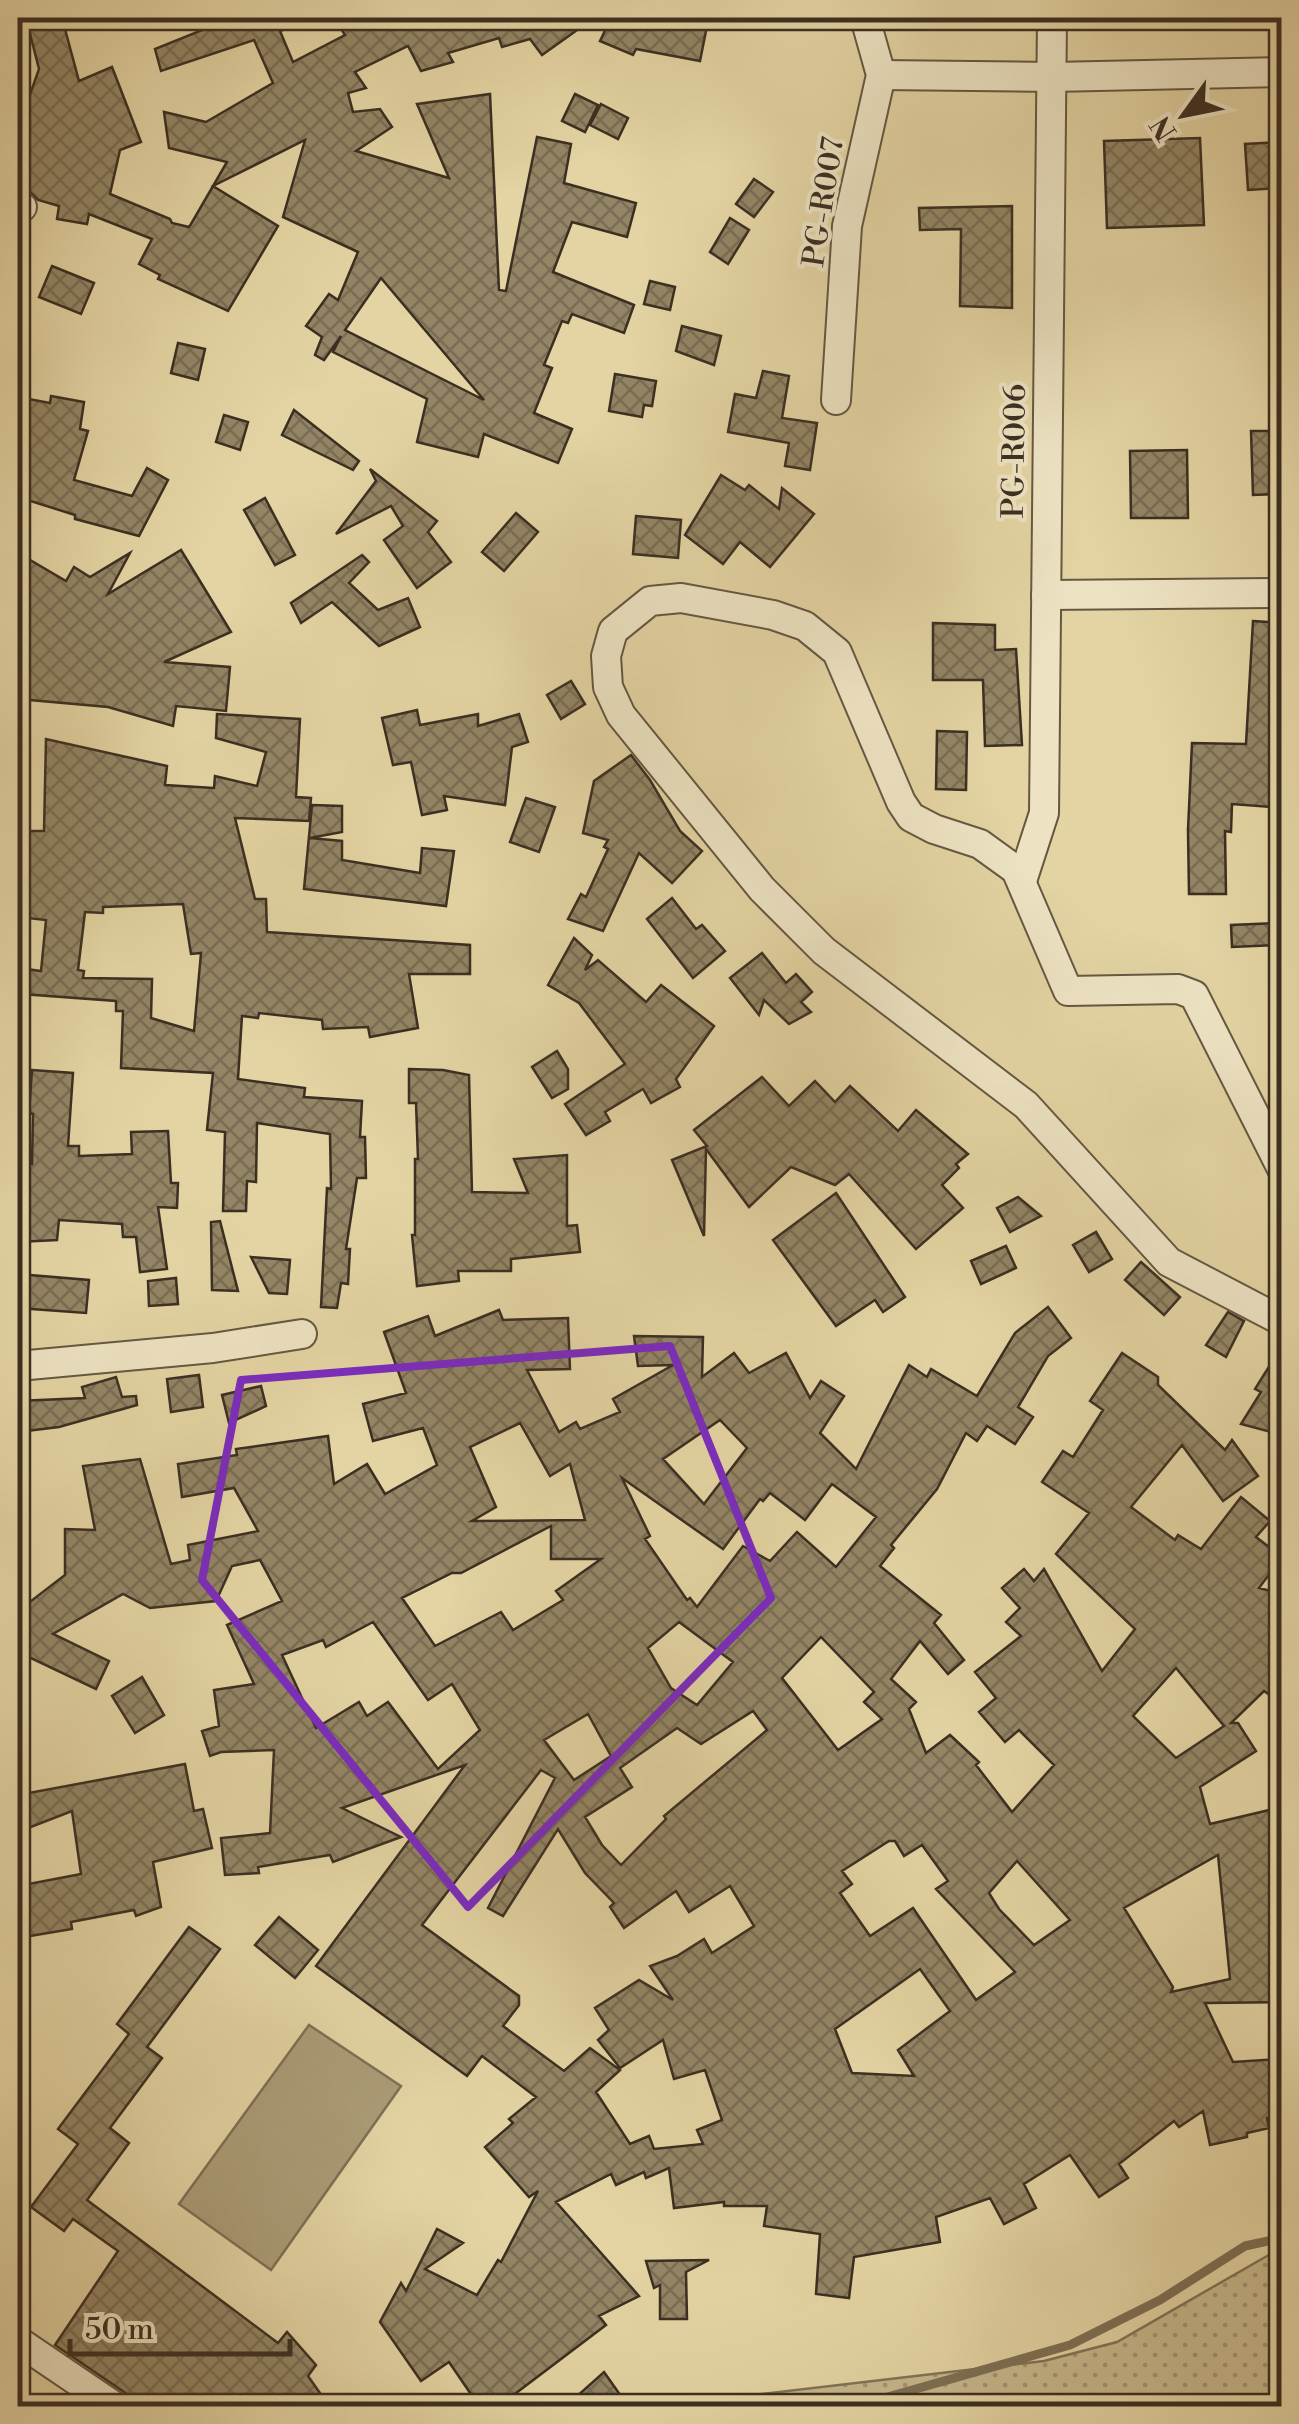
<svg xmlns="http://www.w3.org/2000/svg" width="1299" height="2424" viewBox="0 0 1299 2424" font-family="'Libre Bodoni',serif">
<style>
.grass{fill:url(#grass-dots);stroke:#817458;stroke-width:2.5}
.water{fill:#ab9c77;stroke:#7e7055;stroke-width:2.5}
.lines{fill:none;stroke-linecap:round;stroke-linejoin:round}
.stream{stroke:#7e7055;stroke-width:9}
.building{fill:url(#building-cross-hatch);stroke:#3b2f22;stroke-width:2.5;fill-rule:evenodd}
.minor-casing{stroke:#655842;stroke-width:32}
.minor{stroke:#ede3c3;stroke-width:28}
.marked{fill:none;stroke:#7b2cbf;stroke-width:8;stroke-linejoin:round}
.labels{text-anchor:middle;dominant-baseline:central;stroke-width:8;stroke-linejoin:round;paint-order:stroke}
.street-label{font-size:30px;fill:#3b2f22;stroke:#ede3c3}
</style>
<defs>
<pattern id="grass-dots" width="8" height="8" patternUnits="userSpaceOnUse" patternTransform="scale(2.5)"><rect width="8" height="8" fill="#c7b88d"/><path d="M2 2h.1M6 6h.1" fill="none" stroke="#a39673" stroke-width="1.8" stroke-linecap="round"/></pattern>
<pattern id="building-cross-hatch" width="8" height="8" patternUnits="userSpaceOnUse" patternTransform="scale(2.5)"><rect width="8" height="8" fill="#938565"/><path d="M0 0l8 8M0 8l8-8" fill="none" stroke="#796d53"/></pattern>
</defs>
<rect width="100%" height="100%" fill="#e4d4a3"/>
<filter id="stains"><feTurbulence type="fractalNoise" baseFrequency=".002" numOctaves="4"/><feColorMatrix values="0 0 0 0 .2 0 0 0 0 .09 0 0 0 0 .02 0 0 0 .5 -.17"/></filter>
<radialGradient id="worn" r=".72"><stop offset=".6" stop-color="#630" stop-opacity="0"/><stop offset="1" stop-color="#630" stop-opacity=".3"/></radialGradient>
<polygon class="grass" points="1281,2248 1281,2406 694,2406 703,2401 1044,2361 1117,2342"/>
<polygon class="water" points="309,2025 401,2086 271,2270 179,2204"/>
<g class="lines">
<polyline class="stream" points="856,2406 1070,2345 1160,2300 1245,2246 1282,2238"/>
</g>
<g class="building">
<path d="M 26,18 L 62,18 L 79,81 L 112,67 L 141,142 L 120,150 L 110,194 L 170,219 L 172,223 L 189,227 L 191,224 L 227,162 L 169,148 L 164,112 L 206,122 L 273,83 L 254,40 L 161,71 L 155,49 L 232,18 L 308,18 L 309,20 L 280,31 L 293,62 L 345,35 L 334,18 L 594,18 L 542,55 L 530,39 L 502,47 L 499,38 L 448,53 L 453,62 L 421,71 L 408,46 L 355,72 L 366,88 L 348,93 L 353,112 L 380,109 L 392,127 L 356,151 L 449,178 L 417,104 L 490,94 L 499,290 L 506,291 L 537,137 L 571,144 L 564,183 L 636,203 L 627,237 L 572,222 L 553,272 L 634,305 L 624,333 L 572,314 L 568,323 L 562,321 L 544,365 L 552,368 L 534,413 L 572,429 L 558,463 L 484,434 L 478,457 L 417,442 L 427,399 L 333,352 L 341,336 L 324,360 L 315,355 L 322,337 L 306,326 L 329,294 L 338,300 L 358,252 L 283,217 L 305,140 L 213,186 L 278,226 L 228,311 L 158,279 L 160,275 L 139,264 L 152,239 L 89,214 L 87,224 L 57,219 L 59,206 L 38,200 L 28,190 L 18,187 L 18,151 L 30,124 L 21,120 L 39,69 ZM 381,278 L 484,400 L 345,330 Z"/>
<polygon points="611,18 640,18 669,30 671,18 708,21 700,61 636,49 633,55 600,41"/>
<polygon points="575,94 598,105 585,132 562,121"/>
<polygon points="601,104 628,118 618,139 590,125"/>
<polygon points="1200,138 1204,225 1107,228 1104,141"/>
<polygon points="1282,142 1282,188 1248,190 1245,144"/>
<polygon points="754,179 773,192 754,217 736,204"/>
<polygon points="1012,206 1012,308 960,306 961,229 920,230 919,208"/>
<polygon points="730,218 749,230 728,264 710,252"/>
<polygon points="52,266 94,283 81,314 39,297"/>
<polygon points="650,281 675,287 670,310 644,304"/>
<polygon points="682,326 721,336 714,365 676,351"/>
<polygon points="178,343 205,349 198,380 171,373"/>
<polygon points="763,371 789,376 782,418 817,423 810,470 785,466 789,443 728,432 735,394 756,398"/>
<polygon points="615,374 656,381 652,406 644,405 642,417 609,411"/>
<polygon points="51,396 84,402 80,429 88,431 74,480 132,496 147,468 168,480 139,536 75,519 75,515 18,497 18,397 50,403"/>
<polygon points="294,410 359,461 353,470 282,435"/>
<polygon points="224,415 248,422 240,450 216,442"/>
<polygon points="1251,431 1282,431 1282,494 1253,495"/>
<polygon points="1187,450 1188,518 1131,518 1130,451"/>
<polygon points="370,469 437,521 428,532 451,562 417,588 384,540 403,526 391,506 336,534 376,481"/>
<polygon points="721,475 745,490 749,485 779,509 782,488 814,514 770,567 740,542 723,564 685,535"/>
<polygon points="265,498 295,555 275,565 244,510"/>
<polygon points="516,513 538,532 504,571 482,552"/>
<polygon points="636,516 681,520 678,558 633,554"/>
<polygon points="181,550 231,632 164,662 230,667 226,711 176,706 173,726 108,707 19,699 18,553 66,581 74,567 90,577 130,553 108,594"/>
<polygon points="362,555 369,562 349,583 378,610 408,598 420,627 379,646 332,602 301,623 291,603"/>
<polygon points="1253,621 1282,623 1282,754 1275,754 1271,807 1232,804 1231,832 1225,831 1226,894 1189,894 1188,830 1192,743 1246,744"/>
<polygon points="933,623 995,625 995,650 1016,649 1022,745 985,746 983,680 933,680"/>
<polygon points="571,681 585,704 561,719 547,695"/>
<polygon points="417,710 420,725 478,714 478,726 519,714 528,742 512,747 505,805 444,796 447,810 422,815 411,762 393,765 382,718"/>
<path d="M 217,714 L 300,719 L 296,797 L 311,798 L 309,821 L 235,818 L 255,899 L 266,899 L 267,932 L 470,945 L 470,974 L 409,974 L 418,1028 L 370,1037 L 368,1027 L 323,1029 L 322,1020 L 259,1013 L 258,1018 L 242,1016 L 238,1079 L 305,1088 L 304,1097 L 362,1101 L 360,1137 L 365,1137 L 366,1178 L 357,1178 L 346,1249 L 350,1249 L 348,1284 L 341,1283 L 337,1308 L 321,1307 L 327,1188 L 331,1189 L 330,1134 L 257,1123 L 256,1182 L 247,1181 L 246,1211 L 223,1211 L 225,1132 L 207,1130 L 213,1073 L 121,1068 L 123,1011 L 116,1011 L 116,1001 L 22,994 L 26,969 L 41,971 L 46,920 L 18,917 L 21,886 L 18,886 L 18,831 L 44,831 L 46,739 L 167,766 L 165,785 L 214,788 L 215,776 L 257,786 L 266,752 L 216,738 ZM 183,904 L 191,954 L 201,953 L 194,1031 L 151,1018 L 152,979 L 83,978 L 84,971 L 78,970 L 85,912 L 103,913 L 103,907 Z"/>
<polygon points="937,731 967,732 966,790 936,789"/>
<polygon points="631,755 650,780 680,831 702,851 672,883 639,853 603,931 568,919 581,894 586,897 608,849 604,847 608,840 583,833 594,781"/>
<polygon points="526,798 555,807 539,852 510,842"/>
<polygon points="312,805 342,806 342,832 310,838 342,841 342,860 420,873 422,848 454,851 446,906 304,889"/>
<polygon points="672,898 696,929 702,925 725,951 693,978 647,919"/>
<polygon points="1275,923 1276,945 1232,947 1231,925"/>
<polygon points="574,938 592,955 585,970 598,960 646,1002 661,985 714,1026 676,1079 680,1087 651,1103 643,1089 605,1112 610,1121 586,1135 565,1104 625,1064 579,1003 548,985"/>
<polygon points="762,953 786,983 796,974 812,992 801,1002 811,1012 789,1024 764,1000 759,1015 730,978"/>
<polygon points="557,1051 568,1069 568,1089 552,1098 532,1067"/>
<polygon points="409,1069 443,1070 469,1075 472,1192 528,1193 514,1159 567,1155 567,1226 577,1225 580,1252 511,1259 511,1271 458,1271 459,1281 417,1286 412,1235 415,1235 415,1159 418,1159 416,1103 409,1103"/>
<polygon points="32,1070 73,1073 68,1146 79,1146 79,1156 132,1154 131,1132 168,1131 171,1183 178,1183 177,1208 158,1207 167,1269 140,1272 136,1237 123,1237 122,1224 59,1220 57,1240 18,1242 18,1163 32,1164 33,1114 29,1113"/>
<polygon points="762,1077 789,1106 815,1081 835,1102 850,1086 898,1131 916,1110 968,1154 956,1164 959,1168 942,1185 963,1208 916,1249 849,1174 835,1185 791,1167 749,1207 706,1149 704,1236 672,1160 707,1146 694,1130"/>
<polygon points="836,1193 905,1297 883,1312 875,1300 836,1326 773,1240"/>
<polygon points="1018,1197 1041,1216 1010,1232 997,1208"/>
<polygon points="220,1221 238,1291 212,1290 211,1222"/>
<polygon points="1096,1232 1112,1259 1089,1272 1073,1245"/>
<polygon points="1006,1246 1016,1268 981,1284 971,1261"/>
<polygon points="251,1257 290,1260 287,1294 269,1293"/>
<polygon points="1141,1262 1180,1297 1164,1315 1125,1280"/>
<polygon points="18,1274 89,1280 86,1313 18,1308"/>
<polygon points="176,1278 178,1304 149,1306 148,1281"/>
<path d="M 1048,1307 L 1071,1338 L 1048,1356 L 1018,1407 L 1033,1417 L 1015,1444 L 987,1426 L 977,1441 L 966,1433 L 937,1489 L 891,1545 L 894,1548 L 880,1566 L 941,1615 L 934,1623 L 964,1660 L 948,1674 L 920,1641 L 891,1679 L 916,1702 L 909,1709 L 926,1753 L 950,1735 L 979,1762 L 976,1765 L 1012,1812 L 1054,1765 L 1019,1730 L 1005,1742 L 979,1712 L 996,1698 L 975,1672 L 1021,1636 L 1006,1622 L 1020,1608 L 1002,1588 L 1024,1569 L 1034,1581 L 1044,1569 L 1102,1671 L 1135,1629 L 1056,1554 L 1089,1513 L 1042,1482 L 1063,1451 L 1073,1457 L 1103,1410 L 1090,1401 L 1122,1353 L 1158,1377 L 1158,1385 L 1225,1450 L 1232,1440 L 1258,1476 L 1223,1501 L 1182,1445 L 1131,1507 L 1175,1540 L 1178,1535 L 1201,1549 L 1241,1497 L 1270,1521 L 1256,1537 L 1282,1557 L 1259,1588 L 1282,1594 L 1282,1704 L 1264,1691 L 1231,1723 L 1238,1723 L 1256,1751 L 1200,1787 L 1210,1824 L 1282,1807 L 1282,2002 L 1205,2003 L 1233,2062 L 1282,2059 L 1282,2119 L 1267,2118 L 1269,2128 L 1247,2133 L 1247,2137 L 1210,2145 L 1203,2111 L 1179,2127 L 1174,2121 L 1119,2164 L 1128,2178 L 1099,2197 L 1070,2155 L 1024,2184 L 1036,2208 L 1004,2224 L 990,2198 L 936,2217 L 940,2242 L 854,2257 L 849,2298 L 816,2294 L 820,2234 L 764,2226 L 767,2206 L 724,2206 L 724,2202 L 674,2208 L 669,2168 L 646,2178 L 644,2172 L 616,2185 L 611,2174 L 556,2202 L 639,2296 L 599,2316 L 606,2325 L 499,2406 L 479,2406 L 449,2362 L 421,2381 L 380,2322 L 401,2283 L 406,2291 L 437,2229 L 463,2243 L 425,2269 L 477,2295 L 498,2260 L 501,2262 L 538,2191 L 529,2197 L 485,2147 L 513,2123 L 509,2119 L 536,2097 L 482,2056 L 467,2076 L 316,1966 L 465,1765 L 342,1808 L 401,1837 L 333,1862 L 330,1855 L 258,1867 L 259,1873 L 225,1875 L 221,1838 L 270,1833 L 274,1750 L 221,1752 L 210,1756 L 202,1731 L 219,1726 L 214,1690 L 254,1684 L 227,1625 L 282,1601 L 260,1560 L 232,1566 L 216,1601 L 150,1608 L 123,1594 L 53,1634 L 109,1661 L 96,1689 L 18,1652 L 18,1611 L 65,1575 L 65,1529 L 95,1530 L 83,1466 L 140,1459 L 171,1564 L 190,1560 L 188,1545 L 258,1531 L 234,1488 L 182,1497 L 178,1464 L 237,1455 L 236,1449 L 328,1436 L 334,1484 L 367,1464 L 385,1494 L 437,1465 L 423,1428 L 373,1441 L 363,1404 L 406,1393 L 384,1332 L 428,1316 L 435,1336 L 499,1310 L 503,1320 L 568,1318 L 570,1369 L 527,1370 L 559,1432 L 576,1422 L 580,1429 L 620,1412 L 613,1399 L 673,1365 L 638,1366 L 634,1336 L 703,1337 L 702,1377 L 734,1353 L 749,1373 L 786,1353 L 810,1398 L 821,1381 L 844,1396 L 820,1433 L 856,1469 L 909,1365 L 927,1377 L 931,1369 L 977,1396 L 1015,1333 ZM 720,1420 L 747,1448 L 704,1504 L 663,1459 ZM 520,1423 L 550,1476 L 570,1464 L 585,1520 L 472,1521 L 496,1507 L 470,1447 ZM 622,1478 L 723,1549 L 760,1499 L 763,1501 L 770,1493 L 805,1520 L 832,1484 L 876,1517 L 836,1567 L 797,1532 L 770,1561 L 743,1546 L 697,1607 L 690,1598 L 687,1600 L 645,1539 L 650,1536 ZM 551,1526 L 551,1559 L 601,1559 L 556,1591 L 563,1600 L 513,1630 L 501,1612 L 435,1646 L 402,1598 L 452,1573 L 461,1573 ZM 373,1622 L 428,1700 L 452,1684 L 480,1730 L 438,1769 L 388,1702 L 367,1716 L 359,1702 L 316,1728 L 282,1655 L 323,1640 L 326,1647 ZM 679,1622 L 733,1662 L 697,1705 L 671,1688 L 648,1648 ZM 821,1637 L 874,1692 L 864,1702 L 882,1719 L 838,1750 L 782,1678 ZM 1176,1668 L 1224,1726 L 1176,1758 L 1133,1716 ZM 753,1711 L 767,1730 L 664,1816 L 666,1819 L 621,1865 L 602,1845 L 585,1817 L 632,1787 L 620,1768 L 677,1728 L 701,1744 ZM 588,1714 L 611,1756 L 574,1780 L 544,1740 ZM 541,1770 L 555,1778 L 488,1908 L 503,1916 L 558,1829 L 585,1873 L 614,1903 L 610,1907 L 624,1928 L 676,1891 L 689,1912 L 730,1886 L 754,1926 L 712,1953 L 704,1939 L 677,1956 L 650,1966 L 673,2000 L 639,1980 L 595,2008 L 609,2030 L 598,2040 L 620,2068 L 663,2040 L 674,2079 L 705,2070 L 722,2120 L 697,2130 L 703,2144 L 654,2149 L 649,2136 L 630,2144 L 596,2092 L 620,2070 L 590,2048 L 564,2071 L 503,2026 L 519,2005 L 519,1996 L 422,1925 ZM 889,1841 L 895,1841 L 904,1856 L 922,1845 L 948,1881 L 936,1889 L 1015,1972 L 976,2000 L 913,1908 L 870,1936 L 840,1893 L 852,1884 L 842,1871 ZM 1218,1855 L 1230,1979 L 1171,1992 L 1173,1987 L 1124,1908 ZM 1017,1861 L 1070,1920 L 1034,1945 L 999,1909 L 989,1893 ZM 920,1969 L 950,2011 L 898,2050 L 914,2076 L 852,2073 L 835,2029 Z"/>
<polygon points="1228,1312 1244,1321 1226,1357 1206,1345"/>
<polygon points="1282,1346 1282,1435 1241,1424 1261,1392 1255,1389"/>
<polygon points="199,1375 203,1407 171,1412 167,1379"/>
<polygon points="116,1377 122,1397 136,1396 137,1405 59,1427 18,1432 18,1401 85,1398 82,1387"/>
<polygon points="261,1386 266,1406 229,1423 222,1395"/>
<polygon points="142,1677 164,1715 135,1733 112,1696"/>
<polygon points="185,1764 194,1811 203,1809 212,1848 153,1862 161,1907 136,1916 134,1910 71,1922 72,1929 18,1938 18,1886 81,1874 72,1811 18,1832 18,1795"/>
<polygon points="279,1917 318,1950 295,1978 255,1945"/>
<polygon points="189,1927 220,1949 147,2047 162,2058 110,2128 129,2143 87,2200 278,2343 287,2332 316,2365 308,2376 329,2406 139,2406 124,2392 55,2345 118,2251 73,2219 64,2231 31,2207 78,2144 58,2129 129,2034 117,2024"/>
<polygon points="709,2260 686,2272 687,2319 660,2319 660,2285 654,2288 646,2261"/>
<polygon points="604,2372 628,2406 566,2406"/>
</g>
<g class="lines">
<defs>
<g id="minor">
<polyline points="881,75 1052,77 1282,72"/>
<polyline points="18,204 22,207"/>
<polyline points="836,400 847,226 881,75 865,18"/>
<polyline points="1046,595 1282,593"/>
<polyline points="1022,881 1044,813 1052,18"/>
<polyline points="1282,1169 1194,995 1178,989 1068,991 1016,870 980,844 934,829 911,817 901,802 837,652 805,626 773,615 681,598 650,601 613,631 606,656 608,687 621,715 762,889 824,951 1026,1105 1169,1262 1282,1321"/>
<polyline points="18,1366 213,1348 302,1334"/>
<polyline points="18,2341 114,2406"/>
</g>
</defs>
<use href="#minor" class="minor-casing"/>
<use href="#minor" class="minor"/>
</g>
<path class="marked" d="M 670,1346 L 771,1598 L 468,1907 L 202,1580 L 241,1380 Z"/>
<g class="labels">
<g class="street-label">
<text transform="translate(824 202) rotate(-81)">PG-R007</text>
<text transform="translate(1015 451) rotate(-89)">PG-R006</text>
</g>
</g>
<rect width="1299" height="2424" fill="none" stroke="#e4d4a3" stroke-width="60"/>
<rect x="20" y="20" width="1259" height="2384" fill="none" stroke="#3b2f22" stroke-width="5"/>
<rect x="30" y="30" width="1239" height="2364" fill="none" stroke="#3b2f22" stroke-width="2.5"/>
<g transform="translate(1184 115) rotate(237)" stroke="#ede3c3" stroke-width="8" paint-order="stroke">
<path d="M0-8L18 38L0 25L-18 38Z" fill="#3b2f22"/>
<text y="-15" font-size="28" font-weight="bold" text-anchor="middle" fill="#3b2f22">N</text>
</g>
<path d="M70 2339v15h220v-15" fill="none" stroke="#3b2f22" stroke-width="5"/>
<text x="85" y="2339" font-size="30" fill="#3b2f22" stroke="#ede3c3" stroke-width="8" paint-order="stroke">50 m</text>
<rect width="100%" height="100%" filter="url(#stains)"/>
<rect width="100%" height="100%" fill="url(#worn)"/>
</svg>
